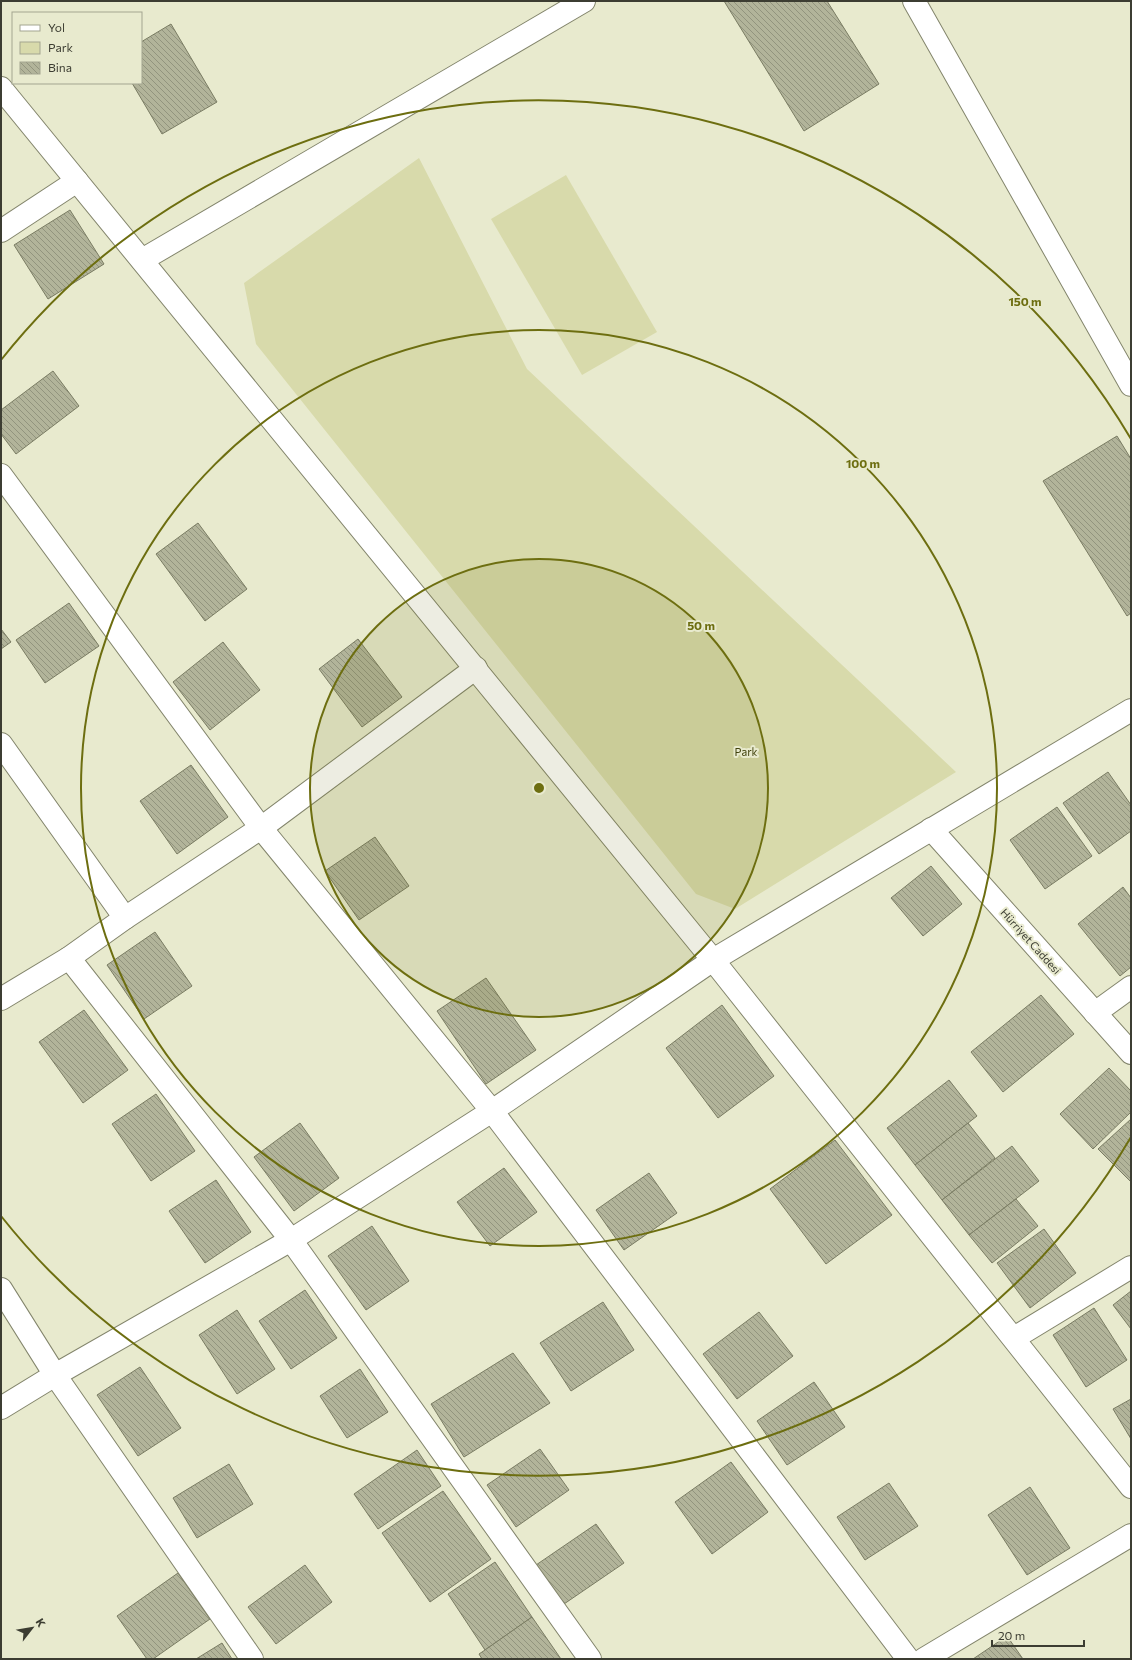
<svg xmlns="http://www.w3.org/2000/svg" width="1132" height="1660" viewBox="0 0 1132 1660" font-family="Commissioner,sans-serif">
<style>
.green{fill:#d8daab}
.building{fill:url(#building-back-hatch);stroke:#7a7c63}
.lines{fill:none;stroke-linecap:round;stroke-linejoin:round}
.minor-casing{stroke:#83856c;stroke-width:24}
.tertiary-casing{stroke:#83856c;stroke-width:24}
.minor{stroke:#fff;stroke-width:22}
.tertiary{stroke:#fff;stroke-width:22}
.ring{fill:none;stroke:#6d6e10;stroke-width:2}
.labels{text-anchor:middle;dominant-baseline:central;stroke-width:4;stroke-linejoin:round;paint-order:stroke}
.park-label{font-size:11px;fill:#3f400b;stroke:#e8eace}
.street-label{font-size:11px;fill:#3c3d32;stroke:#e8eace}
.centre{fill:#6d6e10;stroke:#e8eace;stroke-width:2}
.ring-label{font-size:12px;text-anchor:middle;font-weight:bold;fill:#6d6e10;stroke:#e8eace;stroke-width:4;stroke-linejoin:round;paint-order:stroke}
</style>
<defs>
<pattern id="building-back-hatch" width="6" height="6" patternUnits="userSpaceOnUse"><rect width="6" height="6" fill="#b2b49a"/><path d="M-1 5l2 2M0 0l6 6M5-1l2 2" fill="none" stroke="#92947e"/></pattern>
</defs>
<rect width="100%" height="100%" fill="#e8eace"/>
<g class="green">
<polygon points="419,158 527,369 956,772 735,909 696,894 256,344 244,283"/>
<polygon points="566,175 657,332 582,375 491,219"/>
</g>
<g class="building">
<polygon points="724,1 827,1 879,84 804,131"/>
<polygon points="171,24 217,102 162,134 132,83 141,83 141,42"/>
<polygon points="70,210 104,264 48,299 14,245"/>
<polygon points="53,371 79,406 16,454 1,434 1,410"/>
<polygon points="1117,436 1131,459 1131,613 1127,616 1043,481"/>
<polygon points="198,523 247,589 205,621 156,554"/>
<polygon points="69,603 99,646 45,683 16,640"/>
<polygon points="1,629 11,642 1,649"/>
<polygon points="358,639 402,697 362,727 319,669"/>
<polygon points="223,642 260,690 210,730 173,682"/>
<polygon points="191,765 228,817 177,854 140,801"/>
<polygon points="1108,772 1131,805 1131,831 1099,854 1063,803"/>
<polygon points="1057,807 1092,856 1045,889 1010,840"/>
<polygon points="375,837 409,886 359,920 325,871"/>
<polygon points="931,866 962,904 923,936 891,898"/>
<polygon points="1123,887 1131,898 1131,967 1120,976 1078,924"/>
<polygon points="155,932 192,986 144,1019 107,965"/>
<polygon points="486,978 536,1050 486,1084 437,1011"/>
<polygon points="1041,995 1074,1034 1003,1092 971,1052"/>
<polygon points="722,1005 774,1076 718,1118 666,1048"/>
<polygon points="84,1010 128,1070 83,1103 39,1042"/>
<polygon points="1109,1068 1131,1091 1131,1112 1093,1149 1060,1114"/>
<polygon points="949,1080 977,1116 915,1165 887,1128"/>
<polygon points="156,1094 195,1151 151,1181 112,1124"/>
<polygon points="1131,1119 1131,1182 1098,1149"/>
<polygon points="300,1123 339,1178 294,1211 254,1157"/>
<polygon points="968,1123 995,1158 942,1200 915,1165"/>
<polygon points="835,1140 892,1215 826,1264 770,1189"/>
<polygon points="1012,1146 1039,1181 969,1235 942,1200"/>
<polygon points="504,1168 537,1212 490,1246 457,1202"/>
<polygon points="649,1173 677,1213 624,1250 596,1210"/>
<polygon points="216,1180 251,1232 205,1263 169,1211"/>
<polygon points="1016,1199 1038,1226 992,1263 969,1235"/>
<polygon points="372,1226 409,1281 366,1310 328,1256"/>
<polygon points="1044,1229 1076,1273 1030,1308 997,1263"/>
<polygon points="305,1290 337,1338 291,1369 259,1321"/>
<polygon points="1131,1291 1131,1329 1113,1305"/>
<polygon points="603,1302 634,1350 571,1391 540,1343"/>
<polygon points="1094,1308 1127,1360 1086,1387 1053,1335"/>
<polygon points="237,1310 275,1369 237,1394 199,1335"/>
<polygon points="759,1312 793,1356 737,1399 703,1354"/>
<polygon points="513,1353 550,1403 464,1457 431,1404"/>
<polygon points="140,1367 181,1428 138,1456 97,1395"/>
<polygon points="360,1369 388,1412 347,1438 320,1396"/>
<polygon points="814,1382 845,1427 787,1465 757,1421"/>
<polygon points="1131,1399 1131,1439 1113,1409"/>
<polygon points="540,1449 569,1490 516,1527 487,1485"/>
<polygon points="417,1450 441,1486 378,1529 354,1494"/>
<polygon points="731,1462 768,1512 712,1554 675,1502"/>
<polygon points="229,1464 253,1504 197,1538 173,1498"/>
<polygon points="889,1483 918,1526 865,1560 837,1517"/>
<polygon points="1030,1487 1070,1548 1027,1575 988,1515"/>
<polygon points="443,1491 491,1559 430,1602 382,1533"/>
<polygon points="596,1524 624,1563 564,1604 536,1565"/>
<polygon points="495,1562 532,1617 485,1650 448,1594"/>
<polygon points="305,1565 332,1602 276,1644 248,1607"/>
<polygon points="178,1573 210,1619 153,1659 147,1659 117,1616"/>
<polygon points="532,1617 561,1659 482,1659 479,1654 485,1650"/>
<polygon points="1007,1636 1023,1659 973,1659"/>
<polygon points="222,1643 232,1659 196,1659"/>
</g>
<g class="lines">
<defs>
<g id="minor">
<polyline points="914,1 1131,385"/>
<polyline points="1,88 713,960 1131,1487"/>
<polyline points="1,231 77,181"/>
<polyline points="142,260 584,1"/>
<polyline points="1,475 261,828 492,1111 908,1659"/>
<polyline points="1,744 125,918"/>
<polyline points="69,958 291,1240 590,1659"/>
<polyline points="1,999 69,958 125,918 261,828 476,668"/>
<polyline points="1095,1013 1131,987"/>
<polyline points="1,1289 55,1375 252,1659"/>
<polyline points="1014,1338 1131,1267"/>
<polyline points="1,1408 55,1375 291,1240 492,1111 713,960 1131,710"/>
<polyline points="924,1659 1131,1535"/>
</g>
<polyline id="tertiary" points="931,829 1131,1053"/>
</defs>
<use href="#minor" class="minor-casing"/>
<use href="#tertiary" class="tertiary-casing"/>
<use href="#minor" class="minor"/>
<use href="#tertiary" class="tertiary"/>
</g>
<circle cx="539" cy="788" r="229" fill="#6d6e10" fill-opacity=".12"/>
<g class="ring">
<circle cx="539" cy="788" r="229"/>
<circle cx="539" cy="788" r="458"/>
<path d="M1131 1137A687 687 0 0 1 1 1216M1 360A687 687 0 0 1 1131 439"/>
</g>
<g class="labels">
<g class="park-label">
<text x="746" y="751">Park</text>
</g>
<g class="street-label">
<text transform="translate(1031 941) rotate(48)">Hürriyet Caddesi</text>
</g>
</g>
<circle cx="539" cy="788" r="6" class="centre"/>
<g class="ring-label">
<text x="1025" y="306">150 m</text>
<text x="863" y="468">100 m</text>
<text x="701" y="630">50 m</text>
</g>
<rect width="1132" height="1660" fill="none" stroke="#3c3d32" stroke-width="4"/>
<rect x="12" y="12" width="130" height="72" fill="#e8eace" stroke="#a3a590"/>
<rect x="20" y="25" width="20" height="6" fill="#ffffff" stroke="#a3a590"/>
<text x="48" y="32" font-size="12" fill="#3c3d32">Yol</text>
<rect x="20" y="42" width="20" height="12" fill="#d8daab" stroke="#a3a590"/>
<text x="48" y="52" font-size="12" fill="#3c3d32">Park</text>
<rect x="20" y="62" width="20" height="12" fill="url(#building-back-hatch)" stroke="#a3a590"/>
<text x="48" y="72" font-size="12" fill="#3c3d32">Bina</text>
<g transform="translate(32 1628) rotate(59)" stroke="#e8eace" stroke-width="3" paint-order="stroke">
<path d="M0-3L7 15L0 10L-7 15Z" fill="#3c3d32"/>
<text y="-6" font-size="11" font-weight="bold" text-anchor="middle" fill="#3c3d32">K</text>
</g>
<path d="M992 1640v6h92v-6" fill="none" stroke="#3c3d32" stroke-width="2"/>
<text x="998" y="1640" font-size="12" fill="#3c3d32" stroke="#e8eace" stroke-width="3" paint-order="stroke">20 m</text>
</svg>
